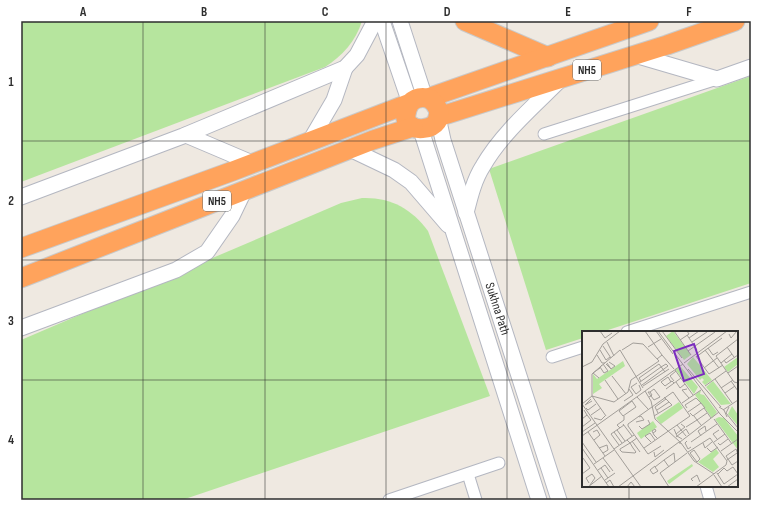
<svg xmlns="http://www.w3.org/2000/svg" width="772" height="521" viewBox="0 0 772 521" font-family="'Sofia Sans Condensed',sans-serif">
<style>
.green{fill:#b6e59e}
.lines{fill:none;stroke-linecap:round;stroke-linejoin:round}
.street-casing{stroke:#b4b7c1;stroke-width:13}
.secondary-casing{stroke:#b4b7c1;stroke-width:17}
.highway-casing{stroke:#c9c9c9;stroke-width:21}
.street{stroke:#fff;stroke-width:11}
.secondary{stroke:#fff;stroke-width:15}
.highway{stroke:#ffa35c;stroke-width:19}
.grid{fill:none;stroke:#2e2e2e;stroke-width:1;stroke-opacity:0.55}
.labels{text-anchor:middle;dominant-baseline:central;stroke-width:4;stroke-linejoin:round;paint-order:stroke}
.shield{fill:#fff;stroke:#6d6d6d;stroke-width:1}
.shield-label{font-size:12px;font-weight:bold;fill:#2e2e2e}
.street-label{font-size:13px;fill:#2e2e2e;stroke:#fff}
.inset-road{fill:none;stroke:#a29e99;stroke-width:1}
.view{fill:#7b2cbf;fill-opacity:0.15;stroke:#7b2cbf;stroke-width:2}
.inset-edge{fill:none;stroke:#2e2e2e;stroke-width:2}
.neatline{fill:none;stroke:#2e2e2e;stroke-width:1.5}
.grid-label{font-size:13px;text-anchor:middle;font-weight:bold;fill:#2e2e2e}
</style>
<rect width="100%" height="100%" fill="#efe9e1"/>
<g class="green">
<path d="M 21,21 L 362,21 C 356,41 342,56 325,67 L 21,182 Z"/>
<polygon points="751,76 751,283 602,332 583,332 583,338 546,350 489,169"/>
<path d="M 362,198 C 390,197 411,208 428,231 L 490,396 L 182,500 L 21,500 L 21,340 L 341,203 Z"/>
</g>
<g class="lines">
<defs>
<g id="street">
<polyline points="544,134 717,79"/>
<polyline points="627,332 751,292"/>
<polyline points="552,357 583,347"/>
<polyline points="468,474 476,500"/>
<polyline points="706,486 710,500"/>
<polyline points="389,500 499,463"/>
</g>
<g id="secondary">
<polyline points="382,21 410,103"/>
<polyline points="400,21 425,98"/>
<polyline points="635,55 717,79 751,67"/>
<path id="s1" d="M 438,117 L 443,140 L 559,500"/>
<polyline points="421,130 539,500"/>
<polyline points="186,135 252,163"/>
<polyline points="310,141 334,100 345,68"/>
<polyline points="350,149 394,170 411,182 448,225"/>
<polyline points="21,197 183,136 345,68 357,55 375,21"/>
<path d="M 466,213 C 470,197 474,180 483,166 C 502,133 534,106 561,79"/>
<polyline points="21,328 176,270 207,252 232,216 244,191"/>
</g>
<g id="highway">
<polyline points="465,21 548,57"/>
<polyline points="428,98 649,21"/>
<polyline points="438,117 667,45 735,21"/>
<path d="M 21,248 L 233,171 L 410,103 C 417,96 429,95 435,104 C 456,133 389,141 410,103"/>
<polyline points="21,278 373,140 413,127"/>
</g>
</defs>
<use href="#street" class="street-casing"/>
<use href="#secondary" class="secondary-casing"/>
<use href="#highway" class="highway-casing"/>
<use href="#street" class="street"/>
<use href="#secondary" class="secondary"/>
<use href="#highway" class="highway"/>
</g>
<path class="grid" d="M 143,21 L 143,500M 265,21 L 265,500M 386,21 L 386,500M 507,21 L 507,500M 629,21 L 629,332M 21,141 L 751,141M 21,260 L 751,260M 21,380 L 583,380M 737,380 L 751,380M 629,486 L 629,500"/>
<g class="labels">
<g class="shield">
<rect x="573" y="60" width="28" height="20" rx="3"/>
<rect x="203" y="191" width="28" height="20" rx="3"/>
</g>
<g class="shield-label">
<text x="587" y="70">NH5</text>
<text x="217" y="201">NH5</text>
</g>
<g class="street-label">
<text stroke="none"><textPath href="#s1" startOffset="201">Sukhna Path</textPath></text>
</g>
</g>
<g transform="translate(582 331)">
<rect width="156" height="156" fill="#efe9e1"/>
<path d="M 91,0 L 109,24 L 102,29 L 84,5 ZM 111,26 L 130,49 L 123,54 L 120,51 L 122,49 L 120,47 L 118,49 L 105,33 ZM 156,26 L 156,33 L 146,41 L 142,36 ZM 41,30 L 43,35 L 17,53 L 20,57 L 11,63 L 11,43 L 15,48 ZM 99,36 L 116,56 L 112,63 L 93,38 ZM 131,50 L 149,73 L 139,74 L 124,56 ZM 119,59 L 118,63 L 122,64 L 135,81 L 130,87 L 113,64 ZM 97,71 L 101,77 L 79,93 L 74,87 ZM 150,75 L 156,84 L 156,95 L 146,83 ZM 137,86 L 142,87 L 156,105 L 156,119 L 133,88 ZM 71,90 L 75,96 L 59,108 L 55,102 ZM 134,118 L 137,122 L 131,128 L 137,136 L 131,141 L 116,131 ZM 110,133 L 111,135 L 87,153 L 85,150 Z" fill="#b6e59e"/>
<path class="inset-road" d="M 18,0 L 23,7 L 30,2M 63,0 L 80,24 L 75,28M 74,0 L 91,23M 76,0 L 138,83 L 156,101M 80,0 L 100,27M 92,0 L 109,24M 147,3 L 149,7 L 155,0M 105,4 L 115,19M 107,7 L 117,0M 156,8 L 134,25 L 152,51 L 156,52M 98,9 L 107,3 L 105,0M 25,11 L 32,25M 110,11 L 125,1M 21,15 L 29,27M 66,16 L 79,8M 145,16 L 152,26M 126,17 L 131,24 L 136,21M 18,19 L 24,29 L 28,26M 123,19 L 137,37M 106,20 L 133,1M 15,24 L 20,32 L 23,32M 80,24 L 92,38M 114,25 L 127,43 L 141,34M 114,26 L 140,7M 142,29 L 144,32 L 156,24M 27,31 L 33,35 L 29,38M 102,32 L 145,0M 139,32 L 150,23M 24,33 L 29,38 L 25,32M 20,34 L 18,36 L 22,42 L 26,40 L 21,33M 0,36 L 10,31 L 21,13 L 38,0M 122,37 L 135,27M 106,38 L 139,76M 93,39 L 111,64M 146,42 L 156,35M 30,45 L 44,63M 17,47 L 11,42 L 18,37M 133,48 L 150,72M 23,49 L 36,68M 59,50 L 57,47 L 77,33 L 83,41M 92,50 L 88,45 L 94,40M 149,50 L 156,60M 58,51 L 79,36M 79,51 L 83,55 L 90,50 L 92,52M 79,51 L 86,46 L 89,51M 94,51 L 98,57 L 103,53M 55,52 L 49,56 L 54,63 L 59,59 L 57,54M 60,54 L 86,35 L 84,33 L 79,36M 61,55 L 87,38M 123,55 L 144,40M 139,57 L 151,49M 84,58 L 99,47M 105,58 L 100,59 L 107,67M 63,60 L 69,70 L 73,88 L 98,111M 143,62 L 153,55M 10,65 L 32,71 L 46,61 L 49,49 L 77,30 L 61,13 L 51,12 L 40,19M 55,66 L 66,78M 67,66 L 69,65 L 70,64 L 68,61 L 72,58 L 78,66 L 72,69 L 66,61 L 68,61M 9,68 L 3,74 L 10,70M 42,70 L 51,64 L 47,58M 50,70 L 54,76 L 41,85 L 37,80 ZM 100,72 L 119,59M 0,73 L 10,65M 0,73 L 59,156M 137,76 L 142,79 L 145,86M 147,76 L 144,82 L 156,97M 4,77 L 6,79 L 14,73M 105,77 L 103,74 L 114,67 L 119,72M 75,79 L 87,71M 141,79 L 156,69M 106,81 L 119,72 L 123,77M 76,82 L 73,76 L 84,68M 108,82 L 111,85 L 122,77 L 129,87M 9,84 L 19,77M 24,85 L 10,65 L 10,43 L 38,19 L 61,57M 72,85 L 90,74 L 82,66M 12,87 L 19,89 L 23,85M 0,88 L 5,84 L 2,79M 132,88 L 150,113M 54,91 L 62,89 L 59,85 L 57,86M 41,93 L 50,105M 95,94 L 104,105M 119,94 L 115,89 L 125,82M 57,95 L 60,98 L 68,93 L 66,89M 0,96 L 9,89 L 5,84M 104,96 L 115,89 L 112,85M 38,97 L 35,94 L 42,89 L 42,85M 92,98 L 95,105 L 100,108M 35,99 L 43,110M 0,101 L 13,92M 6,101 L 23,125M 11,101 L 15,99 L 18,104 L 12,109M 32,101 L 40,112M 71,102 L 74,100 L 73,98 L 70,100 L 72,104 L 76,108M 94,103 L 103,96 L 99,93M 0,105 L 101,33M 119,105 L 116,100 L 123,95 L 124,100M 94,106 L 104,98 L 107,103M 135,108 L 131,103 L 137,99M 45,109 L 48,112 L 51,117 L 54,121 L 53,122 L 40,121 L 38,119 L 38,118 L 48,112 L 55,107M 50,110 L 58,121M 105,110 L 103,112 L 106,118 L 109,116M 0,111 L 14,131M 69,111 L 63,105 L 68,102 L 73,109M 98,111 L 137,81M 109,111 L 135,93M 132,111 L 143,103M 99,112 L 112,130 L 132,143M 121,112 L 123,117 L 130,111M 136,112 L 138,114 L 146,108M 37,114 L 29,103 L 42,94M 0,117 L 27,156M 17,117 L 25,114 L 26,119 L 21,122M 62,117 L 108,85 L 91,61 L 46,93 L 46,95 L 66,123 L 79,115M 125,117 L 129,121 L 136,116M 32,118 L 52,104M 112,119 L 118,128 L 115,131 L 108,122 ZM 139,120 L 156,108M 72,121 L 73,126 L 82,119M 106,121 L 128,107 L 145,130 L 144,134 L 114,156M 156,123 L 154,118 L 144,125 L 150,134 L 156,130M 21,127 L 31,140M 82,129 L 92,122 L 93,131M 145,129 L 155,122M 12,133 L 32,119M 73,135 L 68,139 L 71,143 L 76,140 L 73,136 L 82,129 L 87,136M 19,137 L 26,147M 16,139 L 23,134 L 28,141M 135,142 L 142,153 L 156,143 L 151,136 L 145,140 L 142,137 L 136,143M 0,143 L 8,137 L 1,127M 132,144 L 140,156M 23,149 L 33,142M 111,150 L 109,148 L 115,144 L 118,151M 7,152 L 4,147 L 10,143 L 13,147 L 8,154M 24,152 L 28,149 L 32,156M 6,156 L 20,145M 36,156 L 97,111 L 99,112 L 97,112M 45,156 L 49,151 L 53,156M 87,156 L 78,142 L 105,122M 145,156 L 156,148"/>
<path class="view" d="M 112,13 L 122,43 L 102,50 L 92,20 Z"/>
<rect width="156" height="156" class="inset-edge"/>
</g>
<rect width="772" height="521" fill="none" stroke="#ffffff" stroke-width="44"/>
<rect x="22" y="22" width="728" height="477" class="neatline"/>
<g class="grid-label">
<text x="83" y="16">A</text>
<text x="204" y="16">B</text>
<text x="325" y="16">C</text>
<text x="447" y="16">D</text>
<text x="568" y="16">E</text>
<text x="689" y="16">F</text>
<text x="11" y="86">1</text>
<text x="11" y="205">2</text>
<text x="11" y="325">3</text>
<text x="11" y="444">4</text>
</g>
</svg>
